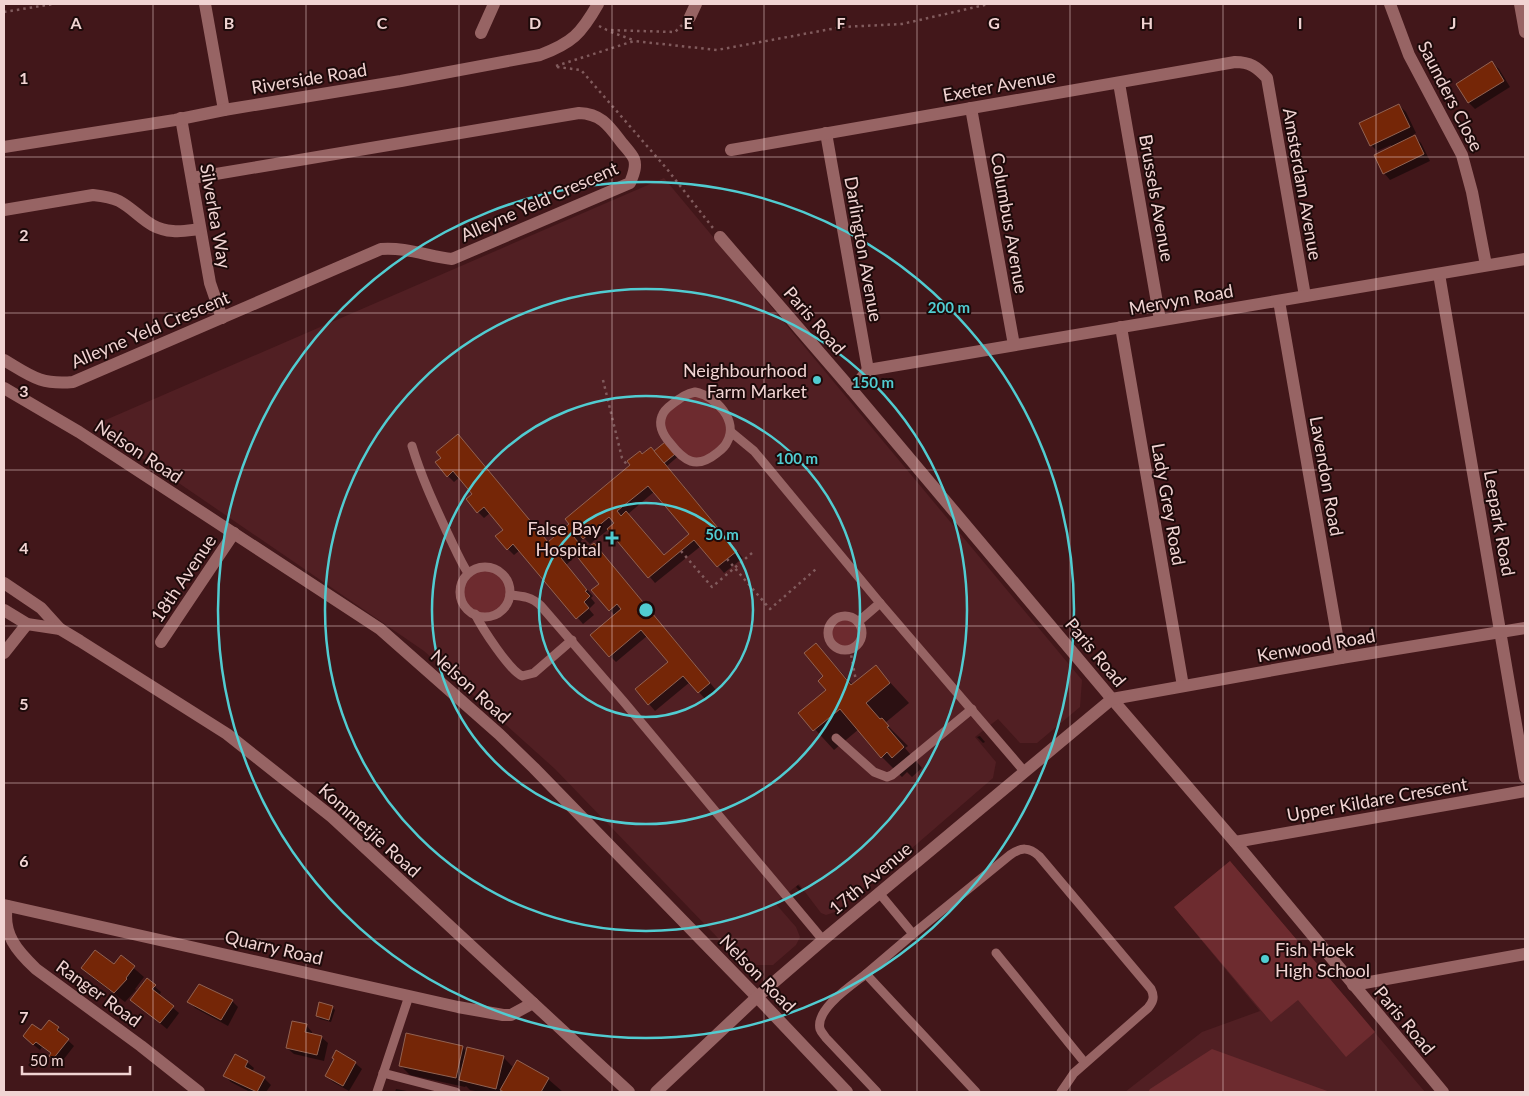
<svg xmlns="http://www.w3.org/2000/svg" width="1529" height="1096" viewBox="0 0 1529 1096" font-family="Lato,sans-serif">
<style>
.built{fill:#511f23}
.green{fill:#6d2b2f}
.shadow{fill:#0007;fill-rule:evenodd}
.building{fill:#752607;stroke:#916252;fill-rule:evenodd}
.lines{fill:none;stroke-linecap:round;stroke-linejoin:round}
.path{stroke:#815b5d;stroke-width:2.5;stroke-dasharray:2.5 4;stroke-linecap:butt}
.lane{stroke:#976464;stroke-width:9}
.street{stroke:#976464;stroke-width:12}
.secondary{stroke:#976464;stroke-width:12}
.grid{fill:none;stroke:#f1d4d3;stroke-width:1;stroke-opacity:0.55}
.ring{fill:none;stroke:#51ccd1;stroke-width:2.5}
.poi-dot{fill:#51ccd1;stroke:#1d0a0a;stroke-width:2}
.labels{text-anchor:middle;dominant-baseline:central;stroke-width:4;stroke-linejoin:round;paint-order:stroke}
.street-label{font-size:18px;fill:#f1d4d3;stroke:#1d0a0a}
.poi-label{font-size:18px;fill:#f1d4d3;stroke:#1d0a0a;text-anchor:end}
.grid-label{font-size:16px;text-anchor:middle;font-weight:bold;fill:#f1d4d3;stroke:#1d0a0a;stroke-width:4;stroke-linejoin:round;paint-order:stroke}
.centre{fill:#51ccd1;stroke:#1d0a0a;stroke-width:2.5}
.ring-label{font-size:15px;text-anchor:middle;font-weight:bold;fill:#51ccd1;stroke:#1d0a0a;stroke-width:4;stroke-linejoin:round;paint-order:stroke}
</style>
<rect width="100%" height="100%" fill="#42171a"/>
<g class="built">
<polygon points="664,178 1082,680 1080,707 1037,743 1020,743 998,719 975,737 996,762 993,778 911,849 835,912 826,915 821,913 799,884 775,903 796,927 800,937 796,945 773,965 744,965 555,769 424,651 94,425"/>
<polygon points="1230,861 1425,1092 1125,1092 1202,1032 1260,1011 1174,907"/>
</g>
<g class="green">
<polygon points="686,394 711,398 731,432 709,459 690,462 663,436 662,416"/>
<circle cx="485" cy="592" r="25"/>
<circle cx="845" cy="633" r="17"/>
<polygon points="1230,861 1375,1032 1346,1057 1298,1000 1271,1022 1174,907"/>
<polygon points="1212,1049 1330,1092 1148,1092 1150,1089"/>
</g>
<g class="shadow">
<polygon points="1492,63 1499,69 1510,87 1475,109 1469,103 1458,85"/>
<polygon points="1399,105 1406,112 1416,133 1413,135 1421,143 1430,161 1390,180 1384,173 1392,147 1391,145 1377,151 1371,145"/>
<path d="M 654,452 L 682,453 L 667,466 L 743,558 L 724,573 L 701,546 L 655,583 L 609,529 L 590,544 L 584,538 L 579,543 L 586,552 L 600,551 L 716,690 L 705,699 L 690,682 L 655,711 L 637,690 L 669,663 L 647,636 L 616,662 L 610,656 L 615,616 L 610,610 L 601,584 L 577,555 L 566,565 L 593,596 L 591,598 L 595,603 L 589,609 L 594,615 L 583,624 L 520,550 L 514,555 L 508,549 L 504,530 L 490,513 L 484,518 L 478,512 L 474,494 L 460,477 L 454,482 L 448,476 L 443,458 L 549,543 L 642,456 ZM 655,491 L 691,534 L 664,557 L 628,514 Z"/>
<polygon points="816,645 853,685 875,666 909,703 885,723 908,746 905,748 922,768 912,777 907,772 902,777 882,757 859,729 834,750 800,713 828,690"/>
<polygon points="980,736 985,742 983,743 977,737"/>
<polygon points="798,885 803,891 801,892 796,887"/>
<polygon points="121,957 144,977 135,989 136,990 125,1002 93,978 83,968 114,966"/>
<polygon points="147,980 161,992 159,996 179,1013 167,1029 132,1000"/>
<polygon points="189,1001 232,1001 238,1007 228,1026 195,1008"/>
<polygon points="332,1007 335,1010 331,1022 320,1019 317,1016"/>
<polygon points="306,1025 312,1032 312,1035 321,1037 328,1043 324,1061 294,1054 287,1048"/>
<polygon points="58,1028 64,1035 63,1036 74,1046 60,1064 51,1056 52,1054 42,1047 40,1050 30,1042"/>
<polygon points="462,1047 467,1052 503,1057 514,1068 548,1079 563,1092 480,1092 470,1090 466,1086 465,1087 410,1075 400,1065"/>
<polygon points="247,1062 254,1068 252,1072 264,1078 271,1085 266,1092 250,1092 231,1082 225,1076"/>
<polygon points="355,1063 362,1069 349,1091 333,1082 326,1075"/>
<polygon points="396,1089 412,1092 395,1092"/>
</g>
<g class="building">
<polygon points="1492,61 1504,81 1468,103 1456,84"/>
<polygon points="1399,104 1410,127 1370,146 1359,123"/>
<polygon points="1415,135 1424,154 1383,174 1374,155"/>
<path d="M 458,434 L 548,542 L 569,524 L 565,519 L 630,465 L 627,461 L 640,451 L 642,454 L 651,447 L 737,551 L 717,567 L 694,540 L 648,578 L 607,529 L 614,523 L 609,517 L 583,539 L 577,532 L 573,536 L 585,550 L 594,543 L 710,683 L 698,693 L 683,676 L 648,705 L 635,689 L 668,662 L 641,630 L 609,657 L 590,635 L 621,609 L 617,604 L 609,611 L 591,590 L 599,584 L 571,549 L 561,558 L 587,590 L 585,591 L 590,596 L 584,602 L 589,608 L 576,619 L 513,544 L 507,550 L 495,536 L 503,530 L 484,507 L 477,513 L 466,499 L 472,494 L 453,471 L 447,477 L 435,462 L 441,458 L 436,452 ZM 648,486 L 689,534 L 664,555 L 626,511 L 621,516 L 617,511 Z"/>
<polygon points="670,438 680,450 664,463 654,451"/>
<polygon points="816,643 851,685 876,665 890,683 866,703 880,719 882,718 889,726 887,727 904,747 892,758 887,752 881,758 840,709 813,731 798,713 826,690 818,681 823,676 804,653"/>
<polygon points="95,950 114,964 121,955 135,966 126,978 127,979 114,993 81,968"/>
<polygon points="147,978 156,985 152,989 174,1006 160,1023 130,1000"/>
<polygon points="199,984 233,1000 221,1020 187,1002"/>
<polygon points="319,1002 333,1006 329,1020 316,1016"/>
<polygon points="49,1020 59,1027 57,1030 69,1039 53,1059 49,1056 51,1053 36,1042 33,1045 23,1036 32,1024 41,1030"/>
<polygon points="292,1021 307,1024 305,1032 322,1036 317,1055 286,1048"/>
<polygon points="406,1033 463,1046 456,1078 399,1066"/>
<polygon points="467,1047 504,1056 496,1089 459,1080"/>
<polygon points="336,1050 356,1062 343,1086 325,1076 334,1059 332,1058"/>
<polygon points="235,1054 248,1061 245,1067 265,1077 257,1092 223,1076"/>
<polygon points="517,1060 549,1078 541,1092 504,1092 500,1090"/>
</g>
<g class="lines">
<g class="path">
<polyline points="4,12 53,4"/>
<polyline points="599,26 607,30 675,32 682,25"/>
<polyline points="611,32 633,40"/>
<polyline points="556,66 634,41 717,50 842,27 902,24 989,4"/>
<polyline points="557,67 581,70 667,169 713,228"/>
<polyline points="603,380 622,458 628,466"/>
<polyline points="681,551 712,587 752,553"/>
<polyline points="727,559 770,609 816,569"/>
<polyline points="850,649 856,681"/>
</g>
<g class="lane">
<path d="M 695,392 C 716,396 739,421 727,442 C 725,447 721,450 717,453 C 696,470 684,461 670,443 C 663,435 658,426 662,416 C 664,409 670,406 675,402 C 682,397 686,394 695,392 Z"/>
<polyline points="731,432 754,451 880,603 1024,771"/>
<path d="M 412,446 C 421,476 434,504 447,532 C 454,546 460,561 468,573"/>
<circle cx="485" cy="592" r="25"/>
<path d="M 510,595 C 523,596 532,597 541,606 L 624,702 L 823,940"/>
<path d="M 475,614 C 482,628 509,670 522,676 L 534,673 L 572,640"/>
<circle cx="845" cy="633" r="17"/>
<polyline points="858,622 880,603"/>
<polyline points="836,738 874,772 887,777 892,775 972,709"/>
<polyline points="880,894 913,934"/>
<polyline points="996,953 1085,1063"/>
<path d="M 866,974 C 852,985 815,1009 820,1029 C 821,1032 824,1035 826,1038 L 877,1092"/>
<polyline points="383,1073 456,1092"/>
<polyline points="377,1092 409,996"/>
<path d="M 976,1092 L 866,974 L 913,934 L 1010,855 C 1021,847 1029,847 1039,856 L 1151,989 C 1155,997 1153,1002 1148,1008 L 1074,1073 L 1061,1092"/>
</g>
<g class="street">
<polyline points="205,4 224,110"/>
<polyline points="1390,4 1409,55 1462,155 1472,192 1486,265"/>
<polyline points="1520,4 1525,32"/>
<polyline points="690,17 696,4"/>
<polyline points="481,33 494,4"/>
<polyline points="1119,83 1160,320"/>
<polyline points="971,108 1014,345"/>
<polyline points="181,118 210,283 222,318"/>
<polyline points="826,133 868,370"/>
<path d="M 4,147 L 175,120 L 224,110 L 401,81 L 540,55 C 572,43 581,34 598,4"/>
<path d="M 731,150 L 1235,62 C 1250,62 1257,67 1267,78 L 1305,296"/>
<path d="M 4,210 L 93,195 C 102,196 111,197 119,201 C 138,211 148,230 173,231 C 182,232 191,230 200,229"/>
<polyline points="720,237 852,390 1112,699 1235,842 1443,1092"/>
<polyline points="1439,274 1525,777"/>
<polyline points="1279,301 1341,658"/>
<polyline points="1121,327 1183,686"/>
<path d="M 4,360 C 31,376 40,385 73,382 L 381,249 C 405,247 428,256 452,259 L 630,183 C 633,175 637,167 634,159 C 632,154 626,148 622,143 C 609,126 602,114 579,113 L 192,178"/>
<polyline points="4,388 79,432 380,629 499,734 534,768 757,997 847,1092"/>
<polyline points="852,390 868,370 1525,259"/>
<polyline points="161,642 234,533"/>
<polyline points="4,653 27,624"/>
<polyline points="1235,842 1525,791"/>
<polyline points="4,905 458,1007 503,1015 511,1015 533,1003"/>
<path d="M 7,906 C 2,934 17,951 36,969 L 141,1046 L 199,1092"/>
<polyline points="1353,985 1525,954"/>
<polyline points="656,1092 757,997 823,940 1112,699 1341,658 1525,628"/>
</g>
<g class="secondary">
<polyline points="4,583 41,608 60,629"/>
<polyline points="4,610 27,624 60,629 80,641 227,734 332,817 629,1092"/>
</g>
</g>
<path class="grid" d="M 153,4 L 153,1092M 306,4 L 306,1092M 459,4 L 459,1092M 612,4 L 612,1092M 764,4 L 764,1092M 917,4 L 917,1092M 1070,4 L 1070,1092M 1223,4 L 1223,1092M 1376,4 L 1376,1092M 4,157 L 1525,157M 4,313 L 1525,313M 4,470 L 1525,470M 4,626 L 1525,626M 4,783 L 1525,783M 4,939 L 1525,939"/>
<g class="ring">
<circle cx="646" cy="610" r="107"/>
<circle cx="646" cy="610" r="214"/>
<circle cx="646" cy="610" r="321"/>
<circle cx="646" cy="610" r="428"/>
</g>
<g class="poi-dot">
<circle cx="817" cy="380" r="5"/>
<path d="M609.5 530.5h5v5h5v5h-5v5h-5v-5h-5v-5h5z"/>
<circle cx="1265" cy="959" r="5"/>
</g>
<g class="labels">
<g class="street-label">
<text transform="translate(309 78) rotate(-9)">Riverside Road</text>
<text transform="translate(999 85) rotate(-10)">Exeter Avenue</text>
<text transform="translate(1451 96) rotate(63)">Saunders Close</text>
<text transform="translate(1303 184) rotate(80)">Amsterdam Avenue</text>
<text transform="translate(1157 198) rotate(80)">Brussels Avenue</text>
<text transform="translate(539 201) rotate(-24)">Alleyne Yeld Crescent</text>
<text transform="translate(216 216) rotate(80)">Silverlea Way</text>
<text transform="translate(1010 223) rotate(80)">Columbus Avenue</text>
<text transform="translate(864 249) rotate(80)">Darlington Avenue</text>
<text transform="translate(1181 299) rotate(-10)">Mervyn Road</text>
<text transform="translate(815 320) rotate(49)">Paris Road</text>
<text transform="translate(150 329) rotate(-23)">Alleyne Yeld Crescent</text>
<text transform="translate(139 451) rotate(33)">Nelson Road</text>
<text transform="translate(1327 476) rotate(80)">Lavendon Road</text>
<text transform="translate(1169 504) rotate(80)">Lady Grey Road</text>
<text transform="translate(1500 523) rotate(80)">Leepark Road</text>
<text transform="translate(183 578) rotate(-56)">18th Avenue</text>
<text transform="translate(1316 645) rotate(-10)">Kenwood Road</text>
<text transform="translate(1096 652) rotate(50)">Paris Road</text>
<text transform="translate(471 686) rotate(42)">Nelson Road</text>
<text transform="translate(1377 799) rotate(-10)">Upper Kildare Crescent</text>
<text transform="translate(370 830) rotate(42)">Kommetjie Road</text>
<text transform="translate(870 878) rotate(-40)">17th Avenue</text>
<text transform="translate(274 947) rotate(13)">Quarry Road</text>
<text transform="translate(758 973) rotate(46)">Nelson Road</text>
<text transform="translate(99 993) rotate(36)">Ranger Road</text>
<text transform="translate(1405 1020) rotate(50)">Paris Road</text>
</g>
<g class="poi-label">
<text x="807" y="370">Neighbourhood<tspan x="807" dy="21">Farm Market</tspan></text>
<text x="601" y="528">False Bay<tspan x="601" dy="21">Hospital</tspan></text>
<text x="1275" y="949" text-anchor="start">Fish Hoek<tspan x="1275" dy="21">High School</tspan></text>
</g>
</g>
<g class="grid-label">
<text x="76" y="29">A</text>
<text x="229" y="29">B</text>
<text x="382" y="29">C</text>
<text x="535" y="29">D</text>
<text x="688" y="29">E</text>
<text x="841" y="29">F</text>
<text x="994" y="29">G</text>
<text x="1147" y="29">H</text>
<text x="1300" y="29">I</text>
<text x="1453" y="29">J</text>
<text x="24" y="84">1</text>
<text x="24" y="241">2</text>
<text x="24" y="397">3</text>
<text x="24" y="554">4</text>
<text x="24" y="710">5</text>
<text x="24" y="867">6</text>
<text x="24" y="1023">7</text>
</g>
<circle cx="646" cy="610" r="8" class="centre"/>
<g class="ring-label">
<text x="949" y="313">200 m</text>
<text x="873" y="388">150 m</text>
<text x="797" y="464">100 m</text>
<text x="722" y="540">50 m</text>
</g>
<rect width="1529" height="1096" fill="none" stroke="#f1d4d3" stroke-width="10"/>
<path d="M22 1066v8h108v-8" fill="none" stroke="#f1d4d3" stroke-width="2.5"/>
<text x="30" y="1066" font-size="15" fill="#f1d4d3" stroke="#1d0a0a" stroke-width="4" paint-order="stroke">50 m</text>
</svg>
